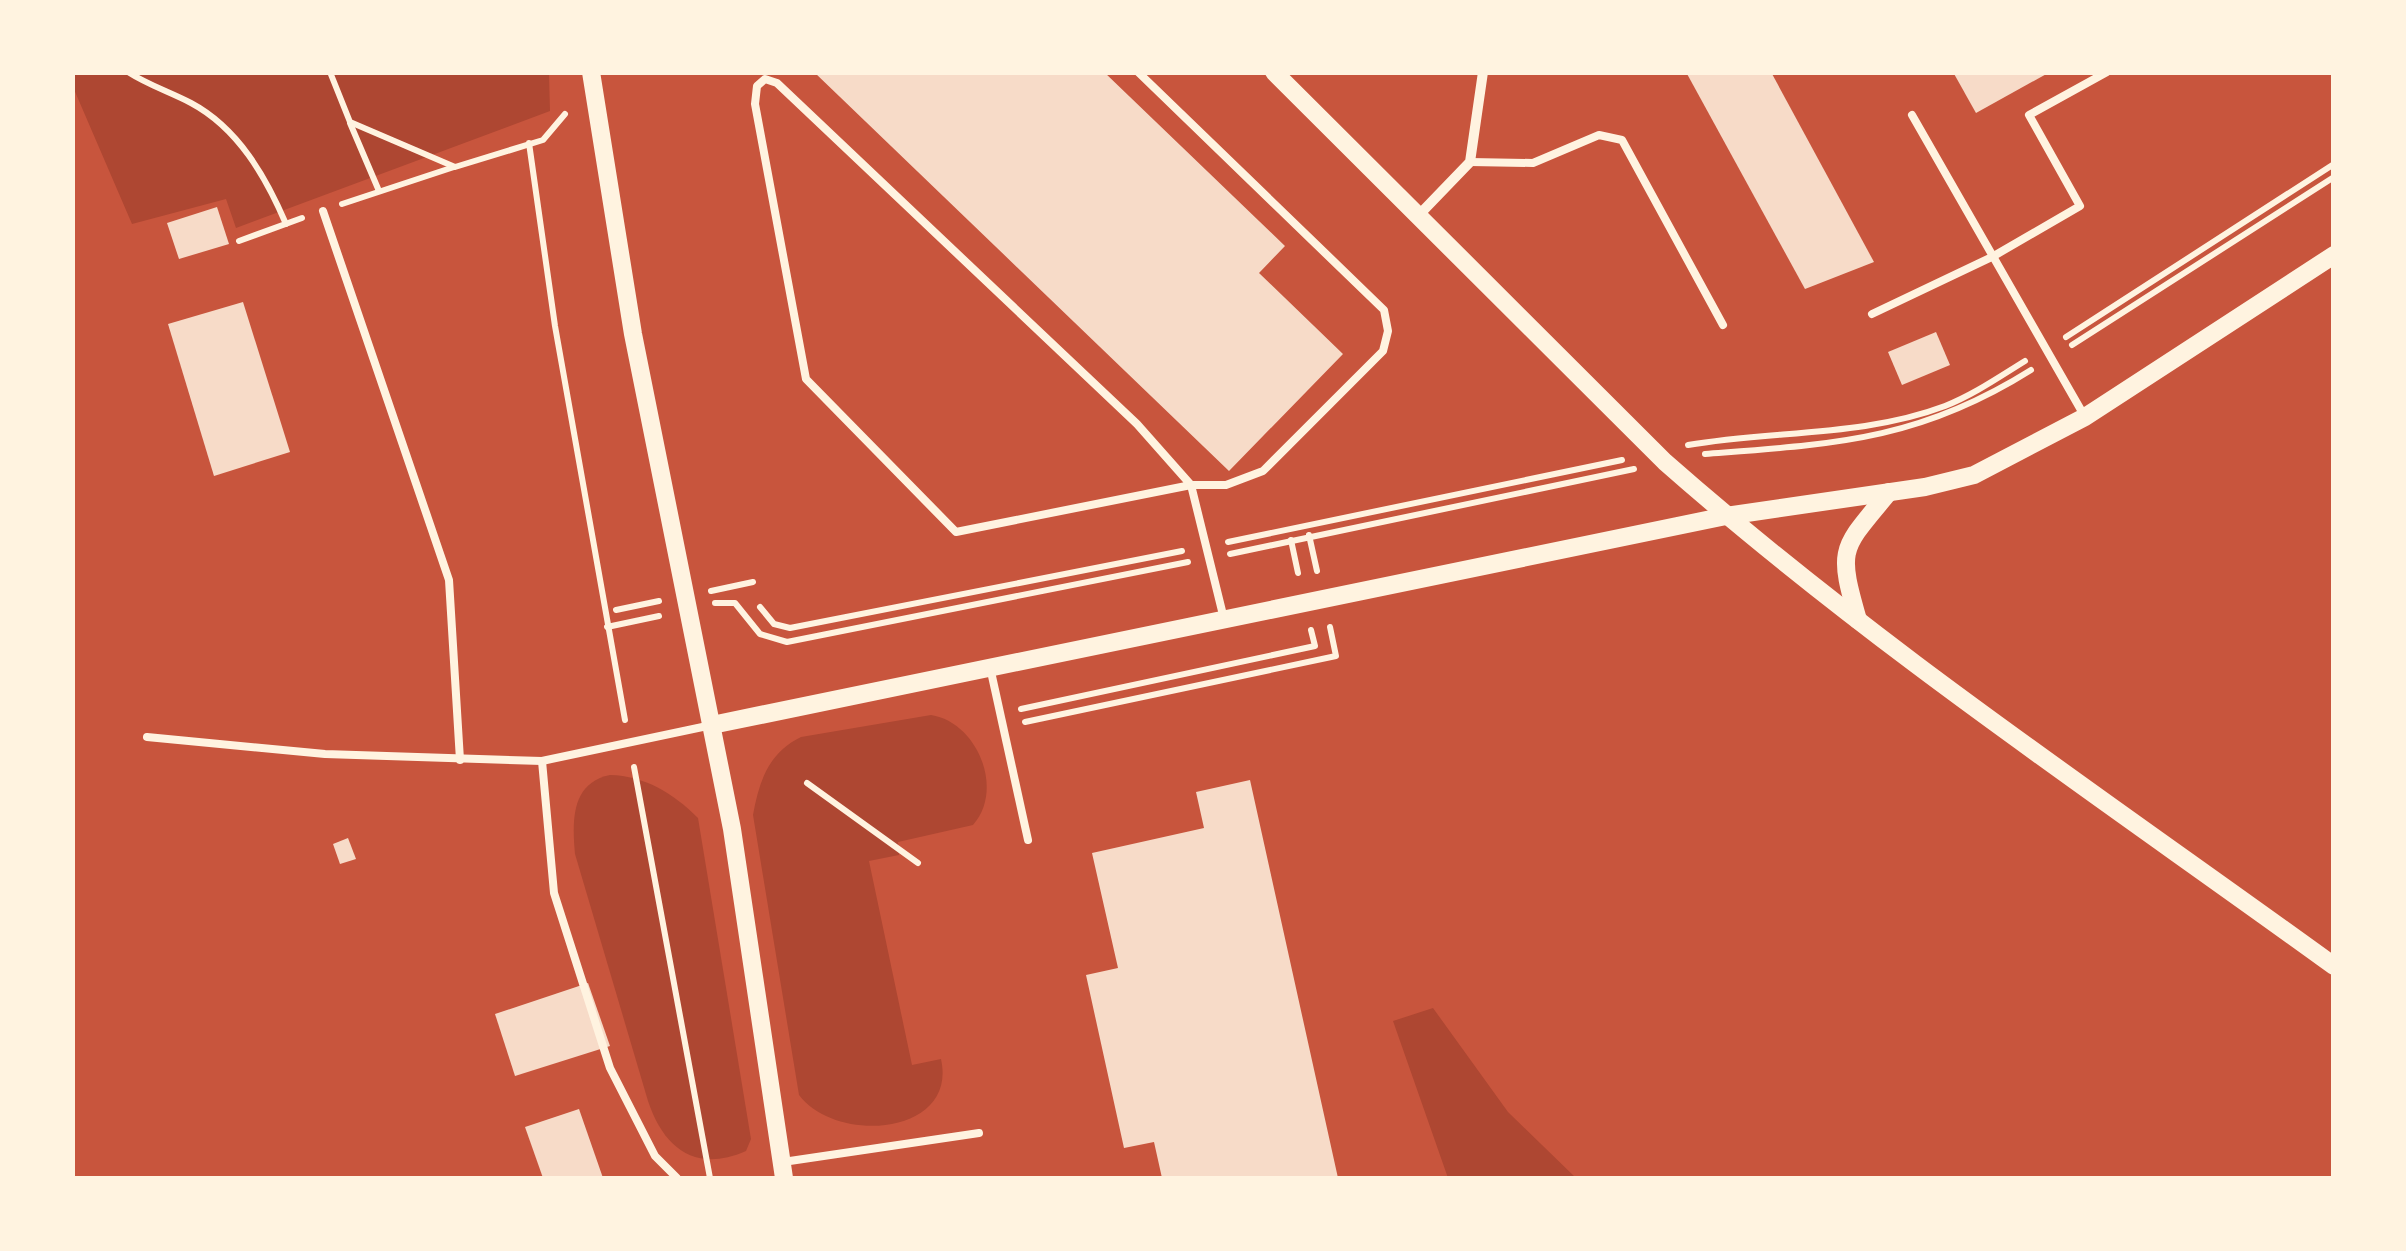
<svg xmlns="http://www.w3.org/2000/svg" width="2406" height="1251" viewBox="0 0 2406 1251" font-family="Raleway,sans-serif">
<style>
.green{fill:#ae4732}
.building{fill:#f7dbc8}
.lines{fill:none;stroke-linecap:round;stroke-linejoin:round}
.path{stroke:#fff3e0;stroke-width:6}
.service{stroke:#fff3e0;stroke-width:8}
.minor{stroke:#fff3e0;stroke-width:10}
.tertiary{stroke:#fff3e0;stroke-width:18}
</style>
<rect width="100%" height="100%" fill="#c8553d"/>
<g class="green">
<polygon points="72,73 549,73 550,111 236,228 226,199 132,224 73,87"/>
<path d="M 931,715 C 977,722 1005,789 973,825 L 898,842 L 899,855 L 869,861 L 912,1065 L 941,1059 C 958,1135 837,1145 799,1095 L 753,815 C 759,782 768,753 801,737 Z"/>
<path d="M 610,775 C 645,776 673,793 698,818 L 751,1139 L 746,1151 C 696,1173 664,1149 648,1101 L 575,854 C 572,821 571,783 610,775 Z"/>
<polygon points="1433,1008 1508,1112 1576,1178 1448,1178 1393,1021"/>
</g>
<g class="building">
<polygon points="814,72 1104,72 1285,246 1259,273 1343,354 1229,471"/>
<polygon points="1686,72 1771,72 1874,262 1805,289"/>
<polygon points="1953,72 2050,72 1976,113"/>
<polygon points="217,207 229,244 179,259 167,223"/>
<polygon points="243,302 290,452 214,476 168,324"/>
<polygon points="1936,332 1950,365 1902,385 1888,352"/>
<polygon points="1250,780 1338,1178 1162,1178 1154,1142 1124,1148 1086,975 1118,968 1092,853 1204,828 1196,792"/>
<polygon points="348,838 356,859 340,864 333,844"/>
<polygon points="588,983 610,1046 515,1076 495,1014"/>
<polygon points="579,1109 603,1178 543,1178 525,1127"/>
</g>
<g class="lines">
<g class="path">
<path d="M 128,72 C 148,85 170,92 191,103 C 238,128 266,177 286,224"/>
<polyline points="330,72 350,122 455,167 543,140 565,114"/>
<polyline points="350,123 379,191"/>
<polyline points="529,143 555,326 625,720"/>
<polyline points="342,204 454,167"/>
<polyline points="239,241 302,218"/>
<polyline points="2066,337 2334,164"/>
<polyline points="2072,345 2334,177"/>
<path d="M 1688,445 C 1773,430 1863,437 1945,406 C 1973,395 1999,377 2025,361"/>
<path d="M 1705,454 C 1834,444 1918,441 2031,370"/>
<polyline points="1309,535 1317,571"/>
<polyline points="1291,540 1298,573"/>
<polyline points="1228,542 1622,460"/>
<polyline points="1230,554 1634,469"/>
<polyline points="711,591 753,582"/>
<polyline points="715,603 735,603 760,634 787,642 1188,562"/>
<polyline points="760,607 774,624 790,628 1182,551"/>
<polyline points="616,610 659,601"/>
<polyline points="607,627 659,616"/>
<polyline points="1021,709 1315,646 1311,630"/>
<polyline points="1025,722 1336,656 1330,627"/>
<polyline points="634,767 710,1178"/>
<polyline points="807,783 918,863"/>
</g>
<g class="service">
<polyline points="1138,72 1384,310 1388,331 1383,351 1263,471 1226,485 1191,485 956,532 806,379 755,104 757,86 765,79 777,83 1137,424 1191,485 1224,619"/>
<polyline points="1912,115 2085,417"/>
<polyline points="1470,162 1533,163 1599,135 1622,140 1723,325"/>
<polyline points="323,211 449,580 460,760"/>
<polyline points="1872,314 1992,257 2080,206 2029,115 2107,72"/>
<polyline points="990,667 1028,840"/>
<polyline points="147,737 325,754 542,761 712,725"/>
<polyline points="542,761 554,893 610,1068 655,1156 677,1178"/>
<polyline points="783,1162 979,1133"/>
</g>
<polyline class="minor" points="1417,217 1470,162 1483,72"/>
<g class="tertiary">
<polyline points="591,72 633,334 732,829 784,1178"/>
<path d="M 1274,72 L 1665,462 C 1874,646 2108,802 2334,966"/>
<path d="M 1858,620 C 1837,547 1841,550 1889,492"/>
<polyline points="712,725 1726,516 1925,487 1974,475 2085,417 2334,255"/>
</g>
</g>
<rect width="2406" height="1251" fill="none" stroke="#fff3e0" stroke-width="150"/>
</svg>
